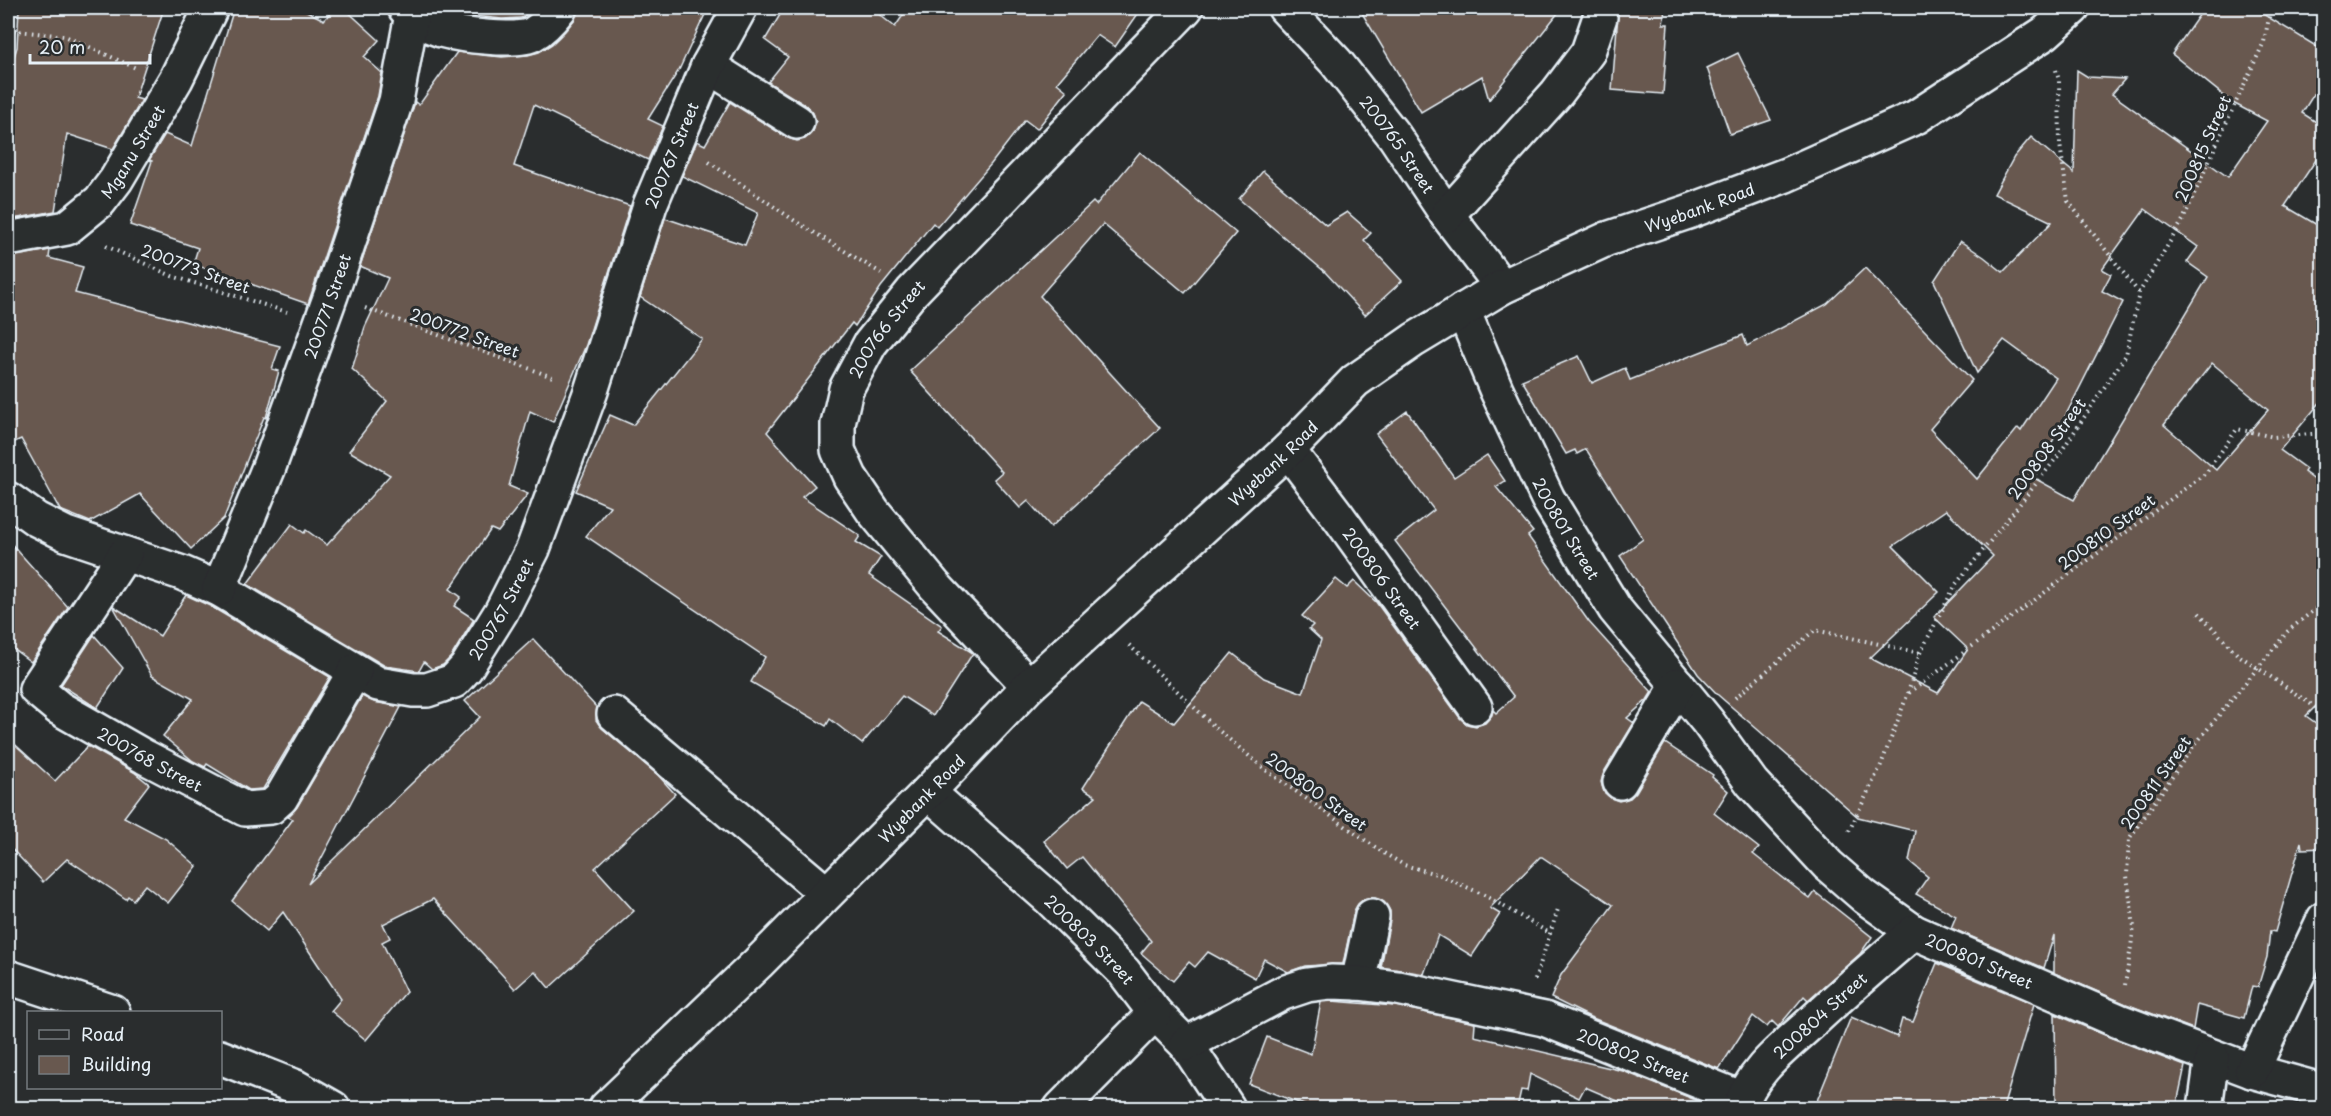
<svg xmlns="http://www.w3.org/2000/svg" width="2331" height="1116" viewBox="0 0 2331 1116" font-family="'Playpen Sans',sans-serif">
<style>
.building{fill:#68584f;stroke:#e8f1f8;stroke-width:1.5;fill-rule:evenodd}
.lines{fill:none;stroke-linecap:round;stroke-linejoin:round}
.minor-casing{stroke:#e8f1f8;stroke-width:38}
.major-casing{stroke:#e8f1f8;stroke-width:38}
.path{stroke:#e8f1f8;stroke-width:4;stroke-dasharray:1.5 4.5;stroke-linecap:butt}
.minor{stroke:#2a2d2e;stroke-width:33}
.major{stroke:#2a2d2e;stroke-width:33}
.labels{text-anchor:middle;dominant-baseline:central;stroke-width:6;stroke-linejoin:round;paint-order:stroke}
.street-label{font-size:16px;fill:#e8f1f8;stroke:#2a2d2e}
</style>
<rect width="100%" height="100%" fill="#2a2d2e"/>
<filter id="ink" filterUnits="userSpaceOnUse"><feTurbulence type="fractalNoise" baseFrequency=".0167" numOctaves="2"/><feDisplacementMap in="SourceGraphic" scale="12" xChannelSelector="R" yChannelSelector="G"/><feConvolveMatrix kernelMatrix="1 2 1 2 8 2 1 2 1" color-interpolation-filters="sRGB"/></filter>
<g filter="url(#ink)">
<g class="building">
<polygon points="19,8 164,8 135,98 142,100 113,149 67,134 55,211 8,220 8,76 17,47"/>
<polygon points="234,8 301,8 324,20 335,8 344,8 379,40 364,57 382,73 378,96 308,304 193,264 198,248 130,225 152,161 149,160 165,134 192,146"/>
<polygon points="436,8 536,8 521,18 502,19 464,15"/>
<polygon points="578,8 708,8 679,70 648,119 663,126 648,160 534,105 514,166 630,206 586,345 553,422 530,411 509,486 528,494 498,532 491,529 450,589 461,597 454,606 474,619 451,657 443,665 432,669 424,662 419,671 385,666 247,584 292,524 304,533 306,530 327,545 390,475 349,451 387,401 352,369 365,327 388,278 360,266 415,102 419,105 457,52 502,57 528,55 539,52 552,44 565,31 575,19"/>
<polygon points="784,8 871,8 895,27 908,8 1142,8 1115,47 1097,35 1057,83 1067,91 1037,129 1025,120 991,164 937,227 933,223 881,287 855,326 852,323 767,432 815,486 802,497 860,536 856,542 881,557 869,575 942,626 938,631 973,653 933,716 902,696 862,744 830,719 826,726 751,682 765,657 586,536 610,506 576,491 610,415 633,425 702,339 640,297 665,218 745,245 758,213 682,176 697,141 705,145 730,102 788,138 797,141 805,139 813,131 816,122 813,113 807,106 768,82 788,57 765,40"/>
<polygon points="1359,8 1562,8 1489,100 1482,76 1421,112"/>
<polygon points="1617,8 1665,8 1663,24 1668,24 1663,94 1612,90 1618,14"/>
<path d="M 2204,8 L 2253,8 L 2324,51 L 2324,78 L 2302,113 L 2324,127 L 2324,148 L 2285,206 L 2324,229 L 2324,398 L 2280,450 L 2306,469 L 2304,472 L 2324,487 L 2324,698 L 2306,716 L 2324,729 L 2324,848 L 2302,849 L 2301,842 L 2275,932 L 2270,931 L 2267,957 L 2258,987 L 2252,986 L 2244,1018 L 2197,1005 L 2193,1029 L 2126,1004 L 2054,973 L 2054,935 L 2044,968 L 1951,928 L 1956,916 L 1916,894 L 1928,877 L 1909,861 L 1915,831 L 1858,817 L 1718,695 L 1698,674 L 1620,556 L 1643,539 L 1586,449 L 1577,454 L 1575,450 L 1566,454 L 1522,380 L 1579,356 L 1592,383 L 1625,368 L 1630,380 L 1743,335 L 1747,346 L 1827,304 L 1865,268 L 1972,380 L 1930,429 L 1977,479 L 2018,428 L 2021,431 L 2056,378 L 2004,340 L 1977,373 L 1934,281 L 1960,241 L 1984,257 L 2003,272 L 2052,222 L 1994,194 L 2014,157 L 2031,137 L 2074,173 L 2077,70 L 2088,77 L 2125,79 L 2112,94 L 2228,177 L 2267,121 L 2233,103 L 2172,54 ZM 2145,209 L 2198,247 L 2187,262 L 2208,277 L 2074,500 L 2034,478 L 2123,302 L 2102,291 L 2111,274 L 2102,269 ZM 2212,363 L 2268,410 L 2216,470 L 2164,425 ZM 1946,510 L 1993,556 L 1934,617 L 1968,649 L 1938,693 L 1870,658 L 1939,592 L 1893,546 Z"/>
<polygon points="1738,53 1771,120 1730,134 1707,68"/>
<polygon points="1140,152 1236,233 1185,293 1103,224 1040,296 1160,428 1051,527 1028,501 1020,508 994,479 1002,472 910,371 1093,202 1096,205"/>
<polygon points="1263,171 1326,225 1347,212 1371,233 1364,240 1402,281 1365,315 1325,272 1239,199"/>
<polygon points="50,250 49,258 83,267 75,293 280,346 272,369 279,371 266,418 264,417 224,518 191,549 140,494 90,522 60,510 21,439 8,445 8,257"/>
<polygon points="1407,411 1454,477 1487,455 1505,481 1496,487 1533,532 1528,536 1589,622 1652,692 1647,700 1627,718 1634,723 1604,772 1601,782 1604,792 1611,798 1619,801 1630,798 1636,792 1665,743 1713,775 1712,777 1728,791 1714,813 1759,848 1753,854 1810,899 1815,892 1872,937 1860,954 1808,1000 1804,996 1778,1027 1772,1021 1767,1027 1753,1016 1719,1069 1590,1017 1551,998 1561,975 1613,905 1542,857 1540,857 1490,908 1500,914 1472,956 1438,935 1424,974 1381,967 1390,920 1390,911 1384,902 1375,898 1366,898 1358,904 1354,912 1343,964 1305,966 1288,972 1264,959 1255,978 1208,952 1195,967 1189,962 1173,981 1141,953 1151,941 1082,857 1067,869 1044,841 1096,796 1083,788 1139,701 1174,723 1232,653 1264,678 1303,693 1321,640 1309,629 1313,625 1302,616 1336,579 1347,588 1354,581 1376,602 1460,718 1467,724 1476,726 1485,723 1492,715 1493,710 1496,713 1514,697 1395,541 1434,510 1376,434"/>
<polygon points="8,540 68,607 31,662 8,645"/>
<polygon points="186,595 210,606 330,677 263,789 249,790 207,764 205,767 193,761 163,736 193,699 152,676 113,606 160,636"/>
<polygon points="94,635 123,668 97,708 61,685"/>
<polygon points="533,639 597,708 596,720 602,728 658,775 675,794 595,868 634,911 549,988 535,971 515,989 433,899 383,924 390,938 382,942 406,992 366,1040 331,1011 341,999 283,912 267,931 232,901 293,819 288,817 297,807 362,696 374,702 401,707 308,884 480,717 465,701"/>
<polygon points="8,738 55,781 88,746 134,772 149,784 124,817 166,839 197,866 168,903 145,885 133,900 128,896 126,899 67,859 43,882 8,845"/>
<polygon points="1937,963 2034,1004 2003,1108 1814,1108 1851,1017 1897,1037 1902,1019 1913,1022"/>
<polygon points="1332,1001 1395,1006 1475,1023 1474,1036 1623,1071 1716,1108 1634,1108 1585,1087 1579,1098 1530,1074 1527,1091 1521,1090 1517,1108 1312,1108 1249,1084 1267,1037 1311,1054 1321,1002"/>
<polygon points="2055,1014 2112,1038 2185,1066 2176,1108 2056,1108"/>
</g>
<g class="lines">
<defs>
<g id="minor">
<path d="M 405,8 C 414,17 428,26 441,30 C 459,35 518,43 533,34 C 544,28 553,17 560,8"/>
<path id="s1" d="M 1285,8 L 1336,62 L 1395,137 L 1447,215 L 1502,287"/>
<polyline points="708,66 797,122"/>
<polyline points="1447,215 1557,93 1588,52 1600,17"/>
<path id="s2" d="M 8,239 L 67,228 L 100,201 L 116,180 L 176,79 L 211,8"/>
<path id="s3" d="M 1463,310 L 1496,389 L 1548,499 L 1615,609 L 1708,722 L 1752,783 L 1828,865 L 1865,897 L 1914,932 L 2119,1021 L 2252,1071 L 2324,1091"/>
<path id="s4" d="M 1288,450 L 1338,516 L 1475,707"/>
<path id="s5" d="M 8,499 L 36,519 L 66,534 L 182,573 L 219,589 L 378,684 L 413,690 L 427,690 L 454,681 L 466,668 L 501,612 L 533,549 L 591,391 L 650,205 L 708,66 L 740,8"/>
<path id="s6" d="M 125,554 L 36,689 L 59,708 L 145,757 L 245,809 L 271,807 L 281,798 L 355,671"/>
<path id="s7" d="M 219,589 L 269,467 L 331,295 L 396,101 L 412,14"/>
<path id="s8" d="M 1029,686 L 935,586 L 873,511 L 850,477 L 838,450 L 838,424 L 846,389 L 870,344 L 912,292 L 1186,8"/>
<polyline points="614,714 826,893"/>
<polyline points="1620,782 1678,685"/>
<path id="s9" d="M 928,792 L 1049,898 L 1124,972 L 1155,1013 L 1186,1044 L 1228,1108"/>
<polyline points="1358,983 1372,916"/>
<path id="s10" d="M 1186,1044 L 1283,993 L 1307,985 L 1331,982 L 1358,983 L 1398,988 L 1544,1019 L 1743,1099"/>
<polyline points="2252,1071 2324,919"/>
<path id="s11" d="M 606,1108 L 758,963 L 928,792 L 1029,686 L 1288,450 L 1355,381 L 1414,340 L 1502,287 L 1607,239 L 1688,212 L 1786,175 L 1916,117 L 2045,33 L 2073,8"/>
<polyline points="1061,1108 1155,1013"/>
<path id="s12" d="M 1740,1108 C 1752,1070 1785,1047 1813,1021 C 1846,990 1880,961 1914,932"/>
<polyline points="2205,1108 2212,1057"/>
</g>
<g id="major">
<polyline points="8,977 113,1012"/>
<polyline points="220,1057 296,1087 333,1108"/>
</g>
</defs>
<use href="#minor" class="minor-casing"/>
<use href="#major" class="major-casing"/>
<g class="path">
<polyline points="8,30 65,36 138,69"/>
<polyline points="2056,70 2059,80 2060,144 2068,201 2139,293"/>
<polyline points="709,162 795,221 881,273"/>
<polyline points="106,246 172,276 287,312"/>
<polyline points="365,308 555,378"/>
<polyline points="2199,613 2237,654 2324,713"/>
<polyline points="1129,645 1217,729 1267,771 1382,852 1404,865 1440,875 1484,895 1551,934"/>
<polyline points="1909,693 2206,473 2237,429 2274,437 2324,433"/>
<polyline points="1735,698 1815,630 1920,653"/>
<polyline points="1849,831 1881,765 1908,693 1920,653 1956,584 2058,456 2126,355 2139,293 2183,220 2216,145 2264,42 2271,8"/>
<polyline points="1535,980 1559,906"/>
<polyline points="2125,985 2134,927 2127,876 2129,839 2192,748 2288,631 2324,602"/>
</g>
<use href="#minor" class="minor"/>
<use href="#major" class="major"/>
</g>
</g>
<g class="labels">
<g class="street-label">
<text stroke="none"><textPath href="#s1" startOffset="177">200765 Street</textPath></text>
<text transform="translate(2202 148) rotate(-66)">200815 Street</text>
<text stroke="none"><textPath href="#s2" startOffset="162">Mganu Street</textPath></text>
<text stroke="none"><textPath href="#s5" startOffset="1066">200767 Street</textPath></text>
<text stroke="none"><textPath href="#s11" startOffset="1432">Wyebank Road</textPath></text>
<text transform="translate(196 268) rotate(20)">200773 Street</text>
<text stroke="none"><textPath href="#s7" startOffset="303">200771 Street</textPath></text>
<text stroke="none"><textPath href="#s8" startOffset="440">200766 Street</textPath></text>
<text transform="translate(465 332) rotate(20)">200772 Street</text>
<text transform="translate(2046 448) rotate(-54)">200808 Street</text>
<text stroke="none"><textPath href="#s11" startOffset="928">Wyebank Road</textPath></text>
<text stroke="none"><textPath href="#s3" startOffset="242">200801 Street</textPath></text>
<text transform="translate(2106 531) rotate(-36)">200810 Street</text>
<text stroke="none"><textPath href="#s4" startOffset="159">200806 Street</textPath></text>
<text stroke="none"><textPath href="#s5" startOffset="580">200767 Street</textPath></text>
<text stroke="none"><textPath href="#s6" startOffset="296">200768 Street</textPath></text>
<text transform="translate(2155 782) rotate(-55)">200811 Street</text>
<text transform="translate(1317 791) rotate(36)">200800 Street</text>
<text stroke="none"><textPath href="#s11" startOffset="442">Wyebank Road</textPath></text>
<text stroke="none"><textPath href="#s9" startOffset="219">200803 Street</textPath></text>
<text stroke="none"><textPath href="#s3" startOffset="850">200801 Street</textPath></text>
<text stroke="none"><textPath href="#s12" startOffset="124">200804 Street</textPath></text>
<text stroke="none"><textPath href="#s10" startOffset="472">200802 Street</textPath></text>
</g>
</g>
<rect width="2331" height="1116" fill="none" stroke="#2a2d2e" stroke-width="30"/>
<rect x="15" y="15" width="2301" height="1086" fill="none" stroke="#e8f1f8" stroke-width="2" filter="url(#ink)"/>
<rect x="27" y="1011" width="195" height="78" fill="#2a2d2e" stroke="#767b7f" stroke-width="1.5"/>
<rect x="39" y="1030" width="30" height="9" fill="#2a2d2e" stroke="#767b7f" stroke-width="1.5"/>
<text x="81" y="1041" font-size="18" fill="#e8f1f8">Road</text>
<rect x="39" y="1056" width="30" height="18" fill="#68584f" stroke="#767b7f" stroke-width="1.5"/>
<text x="81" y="1071" font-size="18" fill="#e8f1f8">Building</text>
<path d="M30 54v9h120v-9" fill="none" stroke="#e8f1f8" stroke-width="3"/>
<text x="39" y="54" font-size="18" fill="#e8f1f8" stroke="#2a2d2e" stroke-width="4.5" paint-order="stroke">20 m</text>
</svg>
